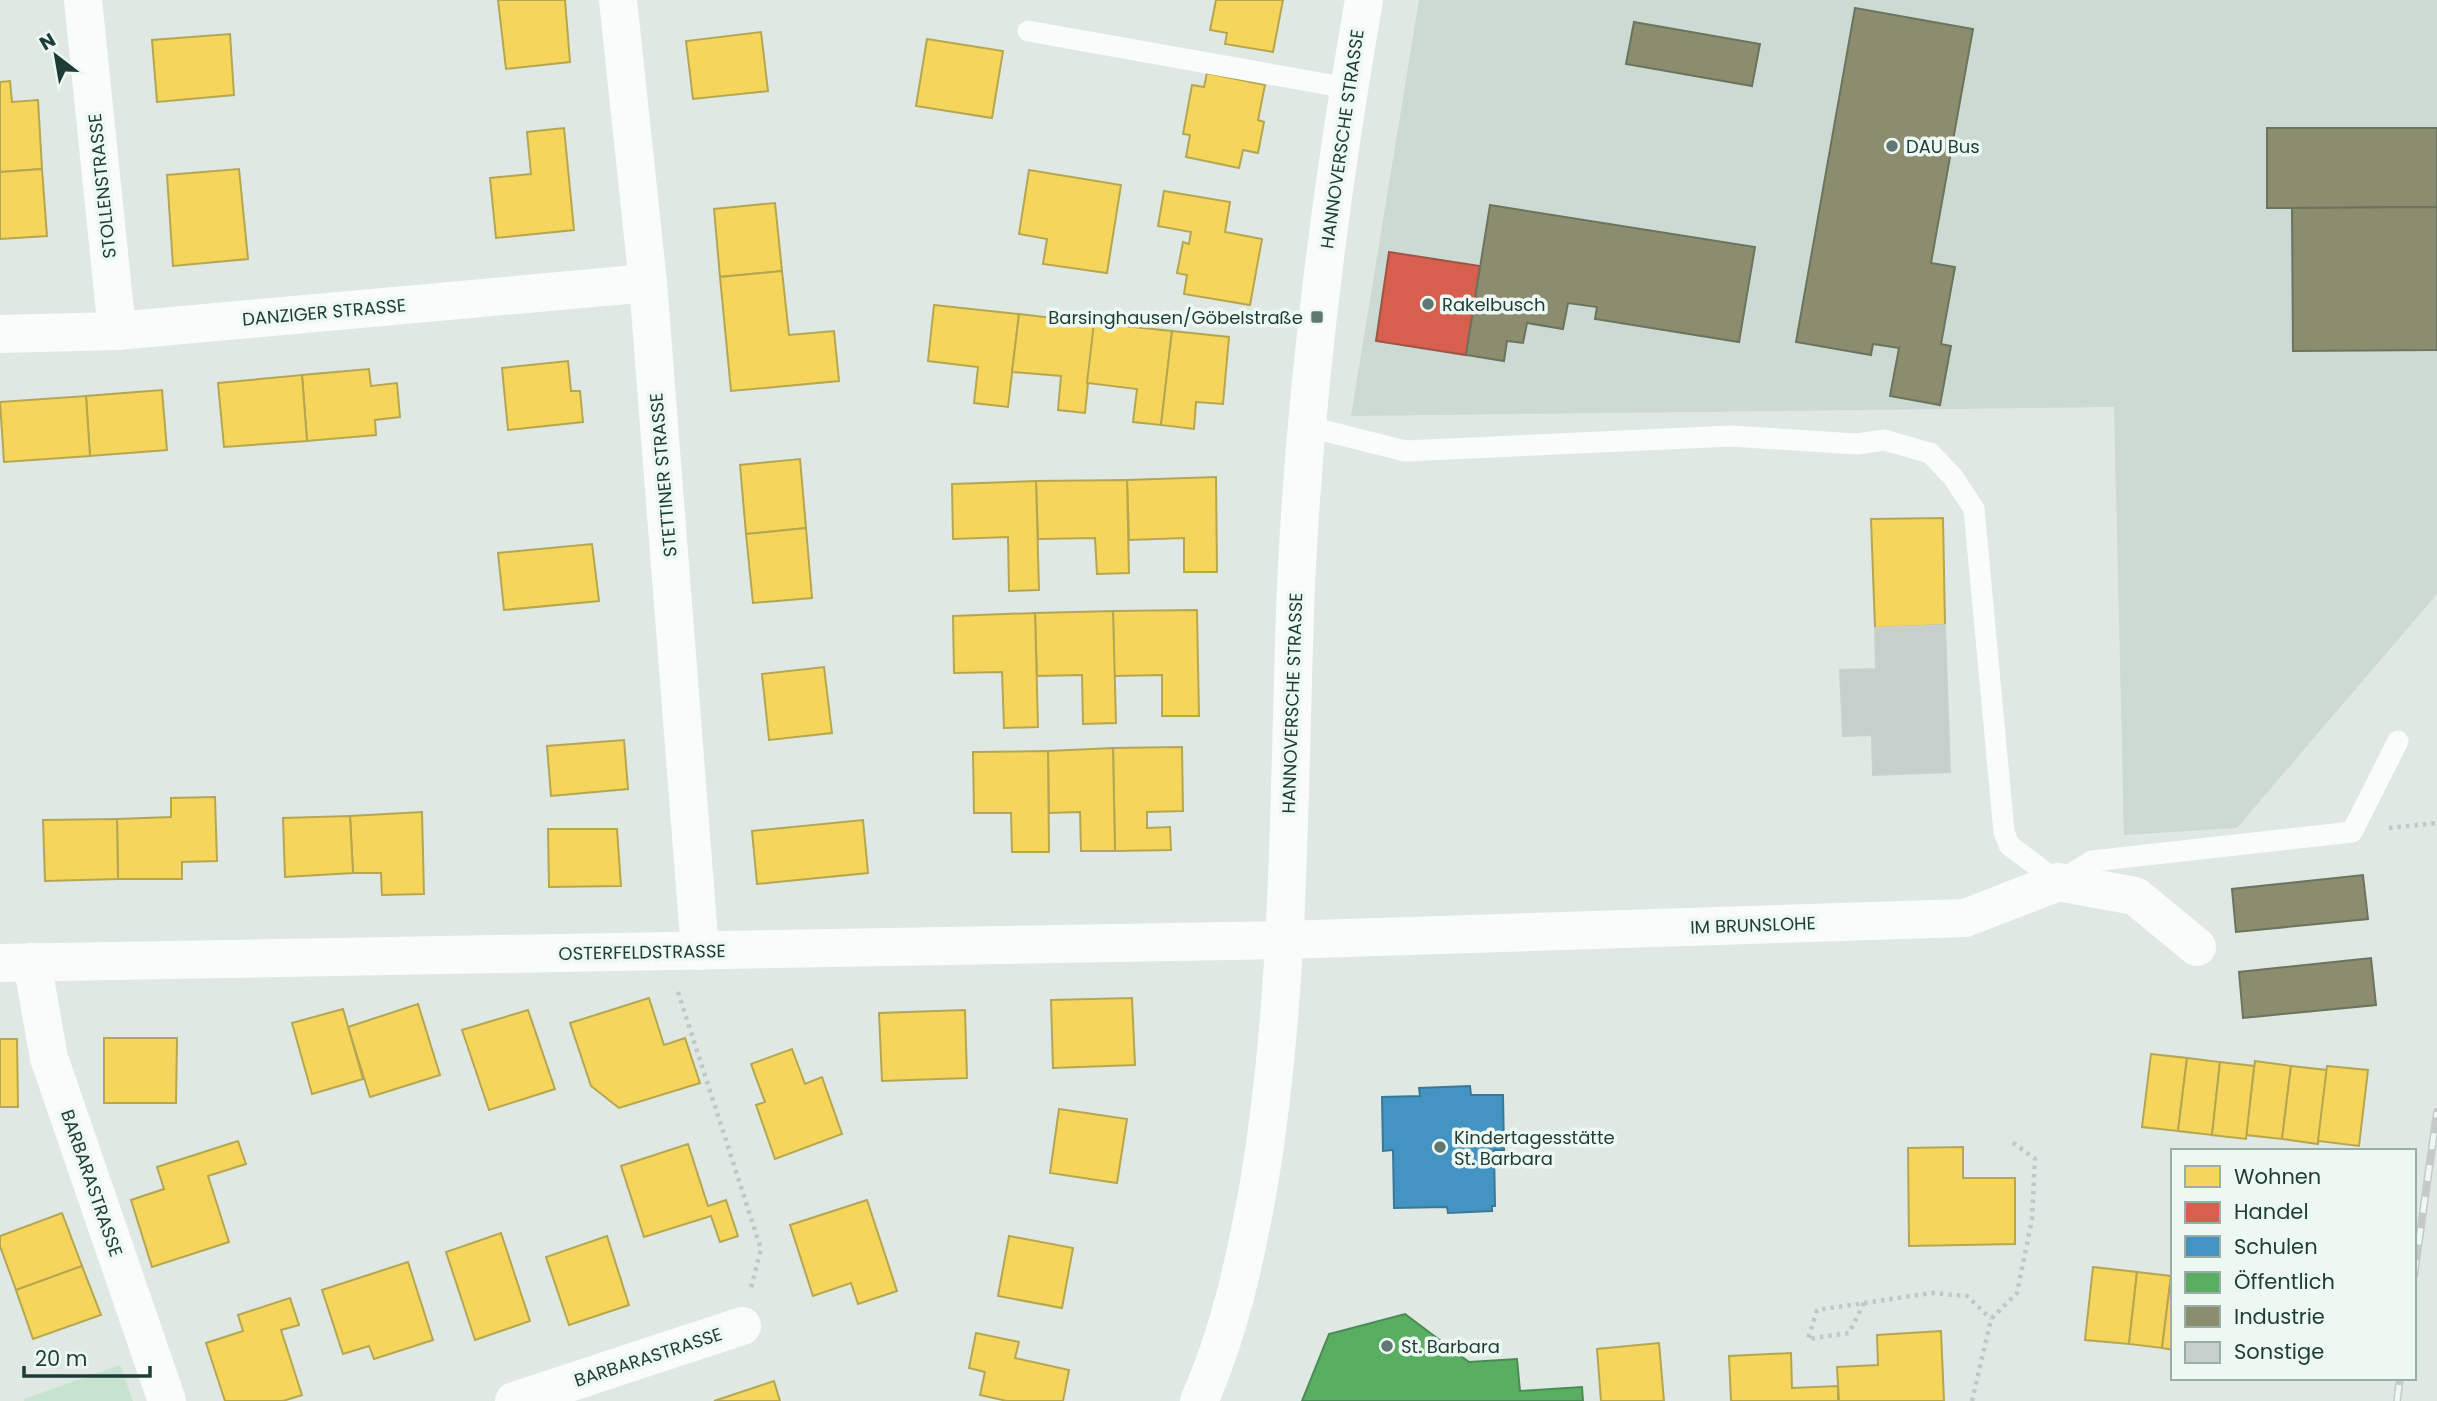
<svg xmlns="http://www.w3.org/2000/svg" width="2437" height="1401" viewBox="0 0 2437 1401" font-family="Poppins,sans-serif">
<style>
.built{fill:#cddad4}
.green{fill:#c7e3d0}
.homes{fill:#f6d55c;stroke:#b5a750;stroke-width:2}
.shops{fill:#d6604d;stroke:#9e5546;stroke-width:2}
.schools{fill:#4393c3;stroke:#387998;stroke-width:2}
.public{fill:#5aae61;stroke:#488c54;stroke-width:2}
.industry{fill:#8c8c6e;stroke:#6b745d;stroke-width:2}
.building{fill:#c7cfcc;stroke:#c9d1cd;stroke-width:2}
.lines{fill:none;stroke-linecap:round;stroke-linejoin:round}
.path{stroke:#bec8c6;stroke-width:4.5;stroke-dasharray:3.5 5;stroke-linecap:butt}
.service{stroke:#fafcfb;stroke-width:21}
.minor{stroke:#fafcfb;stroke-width:38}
.tertiary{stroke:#fafcfb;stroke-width:38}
.rail-casing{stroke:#c5cac9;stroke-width:8}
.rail{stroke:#eef8f3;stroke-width:5;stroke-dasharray:16;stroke-linecap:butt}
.poi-dot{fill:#617872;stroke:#eef8f3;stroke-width:2.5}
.labels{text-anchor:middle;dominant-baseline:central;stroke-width:7;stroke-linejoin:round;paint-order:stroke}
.street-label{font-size:18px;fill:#1d3c35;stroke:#eef8f3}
.poi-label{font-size:18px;fill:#1d3c35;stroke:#eef8f3;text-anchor:start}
</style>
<rect width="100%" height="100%" fill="#e0e8e4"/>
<polygon class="built" points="1419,0 2437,0 2437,594 2237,828 2124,835 2114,407 1351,416"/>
<polygon class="green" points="120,1365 133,1401 24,1401 24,1399"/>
<g class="homes">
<polygon points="498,0 565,0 570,62 506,69"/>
<polygon points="1216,0 1283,0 1273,52 1225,44 1227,33 1210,30"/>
<polygon points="761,32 768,91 693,99 686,41"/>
<polygon points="230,34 234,95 157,102 152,40"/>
<polygon points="927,39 1003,51 992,118 916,106"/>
<polygon points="1207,73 1265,85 1258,120 1264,122 1258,153 1243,150 1239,168 1186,157 1190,135 1183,134 1192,85 1204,87"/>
<polygon points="10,81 12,102 38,100 42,169 0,172 0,82"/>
<polygon points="564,128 574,230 496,238 490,178 531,174 527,132"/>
<polygon points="42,169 47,236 0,239 0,172"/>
<polygon points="239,169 248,259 173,266 167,175"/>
<polygon points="1029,170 1121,185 1107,273 1043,264 1047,239 1019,234"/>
<polygon points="1164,191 1230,202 1225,232 1262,239 1250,305 1184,294 1187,275 1177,273 1183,242 1189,244 1191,232 1158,226"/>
<polygon points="775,203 782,271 720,277 714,209"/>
<polygon points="782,271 789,335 834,331 839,381 731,391 720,277"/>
<polygon points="934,305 1019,314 1008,407 974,403 978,367 928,361"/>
<polygon points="1019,314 1094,323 1085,413 1058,410 1061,376 1012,372"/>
<polygon points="1094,323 1172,331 1161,425 1133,422 1137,389 1087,383"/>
<polygon points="1172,331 1229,337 1223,404 1196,402 1194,429 1161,425"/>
<polygon points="568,361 571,391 580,391 583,422 508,430 502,368"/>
<polygon points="369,369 371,386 397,383 400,417 375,420 376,435 307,441 302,375"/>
<polygon points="302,375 307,441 224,447 218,383"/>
<polygon points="162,390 167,450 90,456 86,396"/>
<polygon points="86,396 90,456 4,462 0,402"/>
<polygon points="800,459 806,528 746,534 740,465"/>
<polygon points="1216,477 1217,572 1184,572 1184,538 1129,540 1127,480"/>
<polygon points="1127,480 1129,573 1097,574 1095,538 1038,539 1036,481"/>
<polygon points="1036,481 1039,590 1009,591 1008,537 953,539 952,484"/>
<polygon points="1943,518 1945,625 1875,628 1871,519"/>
<polygon points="806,528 812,598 753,603 746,534"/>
<polygon points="592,544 599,601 504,610 498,553"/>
<polygon points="1197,610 1199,716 1162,716 1162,675 1114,676 1113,611"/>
<polygon points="1113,611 1116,723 1083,724 1082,675 1037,676 1035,613"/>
<polygon points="1035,613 1038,727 1004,728 1002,672 954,673 953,616"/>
<polygon points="824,667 832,733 769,740 762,674"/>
<polygon points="624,740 628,789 551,796 547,746"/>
<polygon points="1182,747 1183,811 1147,812 1147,828 1170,827 1171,850 1115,851 1113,748"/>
<polygon points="1113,748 1115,851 1081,851 1080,812 1049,813 1048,751"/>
<polygon points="1048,751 1049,852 1012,852 1011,813 974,813 973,752"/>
<polygon points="215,797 217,861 182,862 182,879 118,879 117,819 171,817 171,798"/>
<polygon points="422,812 424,894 382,895 381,873 353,873 350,816"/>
<polygon points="350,816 353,873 285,877 283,818"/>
<polygon points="117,819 118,879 45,881 43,820"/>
<polygon points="863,820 868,873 757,884 752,831"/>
<polygon points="548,829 617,829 621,886 549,887"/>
<polygon points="649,998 664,1045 685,1038 700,1083 619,1108 591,1086 570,1023"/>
<polygon points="1132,998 1135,1065 1053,1068 1051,1000"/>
<polygon points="418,1004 440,1075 370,1097 348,1027"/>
<polygon points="343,1009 363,1079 312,1094 292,1023"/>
<polygon points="528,1010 555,1089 489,1110 462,1030"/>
<polygon points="965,1010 967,1078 882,1081 879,1013"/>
<polygon points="104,1038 177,1038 176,1103 104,1103"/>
<polygon points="0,1039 17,1039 18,1107 0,1107"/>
<polygon points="792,1049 805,1084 822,1077 842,1134 775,1159 756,1105 765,1102 751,1064"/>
<polygon points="2151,1054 2187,1058 2178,1131 2142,1127"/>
<polygon points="2187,1058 2220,1062 2212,1135 2178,1131"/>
<polygon points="2255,1061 2291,1066 2282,1139 2246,1135"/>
<polygon points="2220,1062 2254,1066 2246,1139 2212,1135"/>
<polygon points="2291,1066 2327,1070 2318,1144 2282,1139"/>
<polygon points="2327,1066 2368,1070 2359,1146 2318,1141"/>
<polygon points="1059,1109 1127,1119 1117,1183 1050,1173"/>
<polygon points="238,1141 246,1164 208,1176 229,1242 152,1267 131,1200 164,1189 157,1167"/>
<polygon points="688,1144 708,1206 726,1200 738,1236 720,1242 711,1216 644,1237 621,1166"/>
<polygon points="1963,1147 1963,1178 2015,1178 2015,1244 1909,1246 1908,1148"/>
<polygon points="867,1200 897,1291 858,1304 851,1283 813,1296 790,1225"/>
<polygon points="62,1213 82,1266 16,1290 0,1246 0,1236"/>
<polygon points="501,1233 530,1321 475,1340 446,1252"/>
<polygon points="607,1236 629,1305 569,1325 546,1257"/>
<polygon points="1009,1236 1073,1248 1062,1308 998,1296"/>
<polygon points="408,1262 433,1340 374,1359 369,1346 343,1354 322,1290"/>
<polygon points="82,1266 101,1315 33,1339 16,1290"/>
<polygon points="2093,1267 2137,1272 2129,1344 2085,1340"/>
<polygon points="2137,1272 2171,1276 2162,1348 2129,1344"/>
<polygon points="2171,1276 2173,1276 2173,1350 2162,1348"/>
<polygon points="290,1298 299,1325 281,1330 302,1395 283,1401 225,1401 206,1343 243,1331 238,1315"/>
<polygon points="1941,1331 1944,1401 1839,1401 1837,1367 1878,1365 1877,1335"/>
<polygon points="976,1333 1019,1342 1015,1358 1069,1370 1063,1401 1007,1401 980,1395 985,1372 969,1368"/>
<polygon points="1659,1343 1664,1401 1601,1401 1597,1349"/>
<polygon points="1791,1353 1792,1388 1838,1386 1838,1401 1731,1401 1729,1356"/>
<polygon points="774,1381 780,1401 714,1401"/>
</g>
<polygon class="shops" points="1389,252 1480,266 1466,355 1376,341"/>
<polygon class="schools" points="1470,1086 1471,1095 1503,1095 1504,1150 1494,1150 1495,1206 1492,1206 1492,1211 1448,1213 1447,1207 1394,1208 1393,1150 1383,1151 1382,1097 1420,1096 1419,1088"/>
<polygon class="public" points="1405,1314 1469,1362 1517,1359 1520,1391 1582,1387 1583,1401 1302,1401 1329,1334"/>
<g class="industry">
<polygon points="1855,8 1973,29 1931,263 1955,267 1941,344 1951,346 1940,405 1890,396 1899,348 1873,344 1871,355 1796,342"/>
<polygon points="1634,22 1760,44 1752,86 1626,64"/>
<polygon points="2267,128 2437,128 2437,207 2267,208"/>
<polygon points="1490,205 1755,247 1739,342 1595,319 1597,307 1568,303 1563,329 1527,323 1523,343 1507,341 1504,361 1466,355"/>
<polygon points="2437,207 2437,350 2293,351 2292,208"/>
<polygon points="2363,875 2368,919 2236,932 2232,889"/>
<polygon points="2371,958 2376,1005 2243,1018 2239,972"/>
</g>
<polygon class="building" points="1945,625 1950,772 1873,775 1872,735 1843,736 1840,670 1876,669 1875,628"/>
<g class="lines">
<g class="path">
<polyline points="2389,828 2437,823"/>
<polyline points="678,992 761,1249 751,1288"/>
<polyline points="1864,1303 1849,1333 1808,1339 1817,1310 1932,1293 1967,1296 1991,1319"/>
<polyline points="1972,1401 1991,1319 2017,1293 2032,1219 2035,1159 2011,1141"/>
</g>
<g class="service">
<polyline points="1028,31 1348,88"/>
<polyline points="1306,426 1405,451 1731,436 1857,444 1884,440 1930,453 1953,477 1974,509 2004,832 2009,845 2058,882 2092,861 2352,832 2398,741"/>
</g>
<g class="minor">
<polyline points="83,0 117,331"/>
<polyline points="618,0 648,283 700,951"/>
<polyline points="0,334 117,331 648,283"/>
<polyline points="32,962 49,1058 167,1401"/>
<polyline points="0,963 1283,940 1965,918 2058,882 2135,896 2197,947"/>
<polyline points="514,1401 742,1326"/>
</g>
<path class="tertiary" d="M 1199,1401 C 1229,1334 1245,1261 1258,1189 C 1292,991 1288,787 1296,586 C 1305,389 1330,194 1364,0"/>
<defs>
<g id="rail">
<polyline points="2414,1276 2437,1112"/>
<polyline points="2397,1401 2400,1378"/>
</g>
</defs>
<use href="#rail" class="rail-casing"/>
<use href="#rail" class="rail"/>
</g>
<g class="poi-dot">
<circle cx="1892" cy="146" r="7"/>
<circle cx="1428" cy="304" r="7"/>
<rect x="1310" y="310" width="14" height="14" rx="3.5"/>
<circle cx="1440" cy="1147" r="7"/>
<circle cx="1387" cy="1346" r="7"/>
</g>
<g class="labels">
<g class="street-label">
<text transform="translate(1342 139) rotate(-82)">HANNOVERSCHE STRASSE</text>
<text transform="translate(102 186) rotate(-96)">STOLLENSTRASSE</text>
<text transform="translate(324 312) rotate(-5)">DANZIGER STRASSE</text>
<text transform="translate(663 475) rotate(-95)">STETTINER STRASSE</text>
<text transform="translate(1292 703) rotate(-88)">HANNOVERSCHE STRASSE</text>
<text transform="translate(1753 925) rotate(-2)">IM BRUNSLOHE</text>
<text transform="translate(642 952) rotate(-1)">OSTERFELDSTRASSE</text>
<text transform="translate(92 1183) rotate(71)">BARBARASTRASSE</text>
<text transform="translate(648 1357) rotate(-18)">BARBARASTRASSE</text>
</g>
<g class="poi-label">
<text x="1906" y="146">DAU Bus</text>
<text x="1442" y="304">Rakelbusch</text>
<text x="1303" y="317" text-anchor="end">Barsinghausen/Göbelstraße</text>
<text x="1454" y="1137">Kindertagesstätte<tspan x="1454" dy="21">St. Barbara</tspan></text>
<text x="1401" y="1346">St. Barbara</text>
</g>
</g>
<rect x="2171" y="1149" width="245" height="231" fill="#eef8f3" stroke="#9aada7" stroke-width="2"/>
<rect x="2185" y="1166" width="35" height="21" fill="#f6d55c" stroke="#9aada7" stroke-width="2"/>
<text x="2234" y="1184" font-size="21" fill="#1d3c35">Wohnen</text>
<rect x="2185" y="1202" width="35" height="21" fill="#d6604d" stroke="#9aada7" stroke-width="2"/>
<text x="2234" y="1219" font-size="21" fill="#1d3c35">Handel</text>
<rect x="2185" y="1236" width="35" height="21" fill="#4393c3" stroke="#9aada7" stroke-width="2"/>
<text x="2234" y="1254" font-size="21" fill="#1d3c35">Schulen</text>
<rect x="2185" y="1272" width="35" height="21" fill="#5aae61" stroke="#9aada7" stroke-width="2"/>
<text x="2234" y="1289" font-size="21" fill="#1d3c35">Öffentlich</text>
<rect x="2185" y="1306" width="35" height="21" fill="#8c8c6e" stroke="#9aada7" stroke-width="2"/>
<text x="2234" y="1324" font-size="21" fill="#1d3c35">Industrie</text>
<rect x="2185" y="1342" width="35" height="21" fill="#c7cfcc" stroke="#9aada7" stroke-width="2"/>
<text x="2234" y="1359" font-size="21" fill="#1d3c35">Sonstige</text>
<g transform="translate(56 56) rotate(329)" stroke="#eef8f3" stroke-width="5" paint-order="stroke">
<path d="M0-5L12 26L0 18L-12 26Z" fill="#1d3c35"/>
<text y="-10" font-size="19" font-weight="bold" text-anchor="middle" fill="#1d3c35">N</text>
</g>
<path d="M24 1366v10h126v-10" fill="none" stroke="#1d3c35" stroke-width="3.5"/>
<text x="35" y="1366" font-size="21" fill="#1d3c35" stroke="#eef8f3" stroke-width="5" paint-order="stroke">20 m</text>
</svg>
